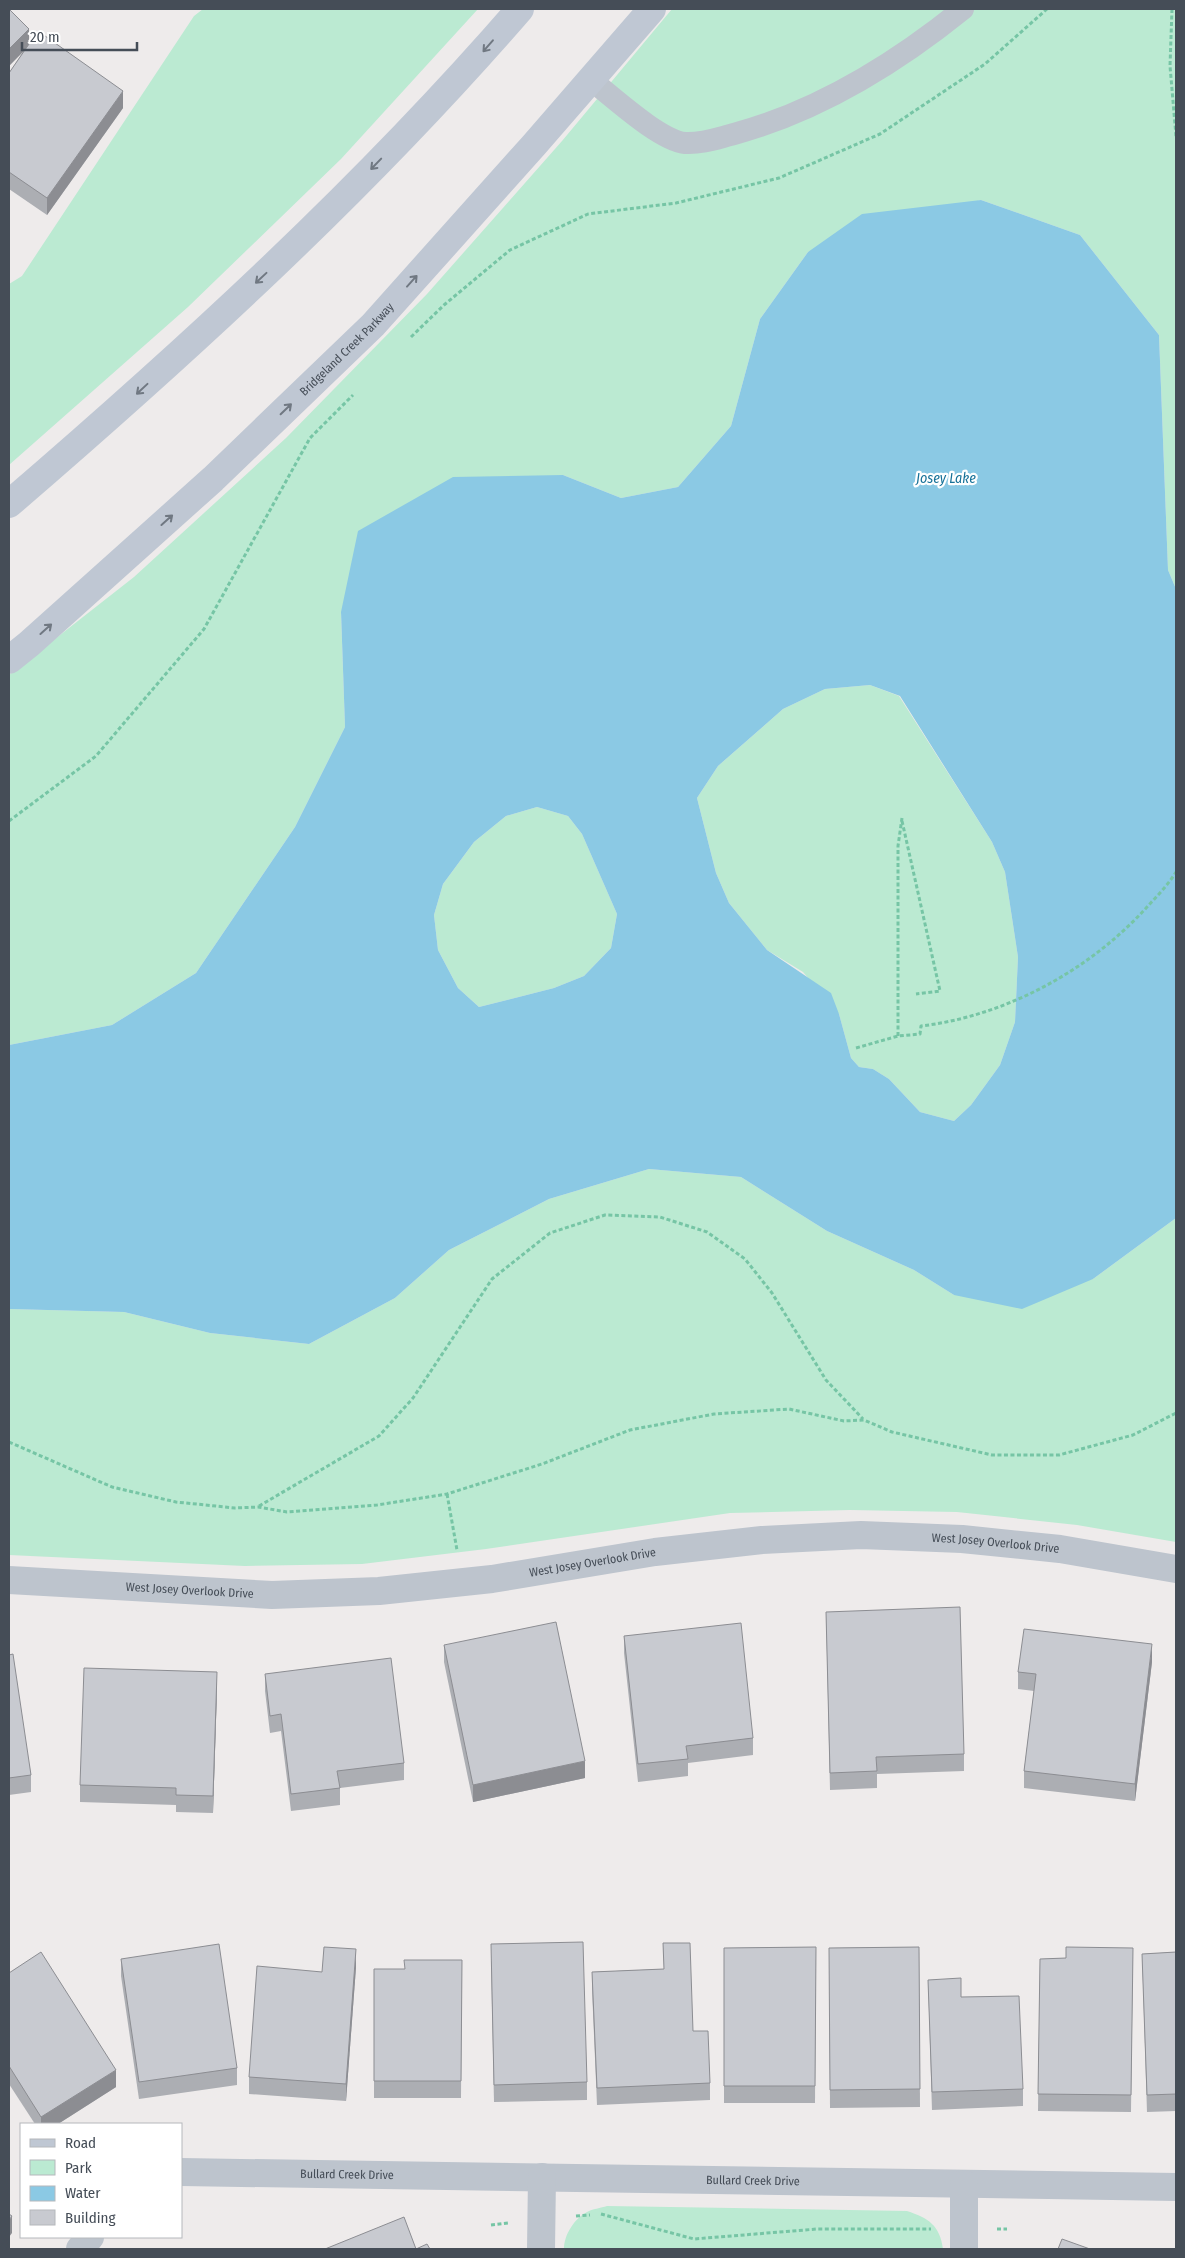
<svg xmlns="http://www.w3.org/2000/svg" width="1185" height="2258" viewBox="0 0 1185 2258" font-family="'Fira Sans Condensed',sans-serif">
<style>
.green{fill:#bbead2}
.water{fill:#8bc9e4;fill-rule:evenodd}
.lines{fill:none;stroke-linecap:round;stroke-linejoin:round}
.path{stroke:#76c5a5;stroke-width:3;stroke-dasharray:4 2.5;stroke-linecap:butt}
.service{stroke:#bdc4cd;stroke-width:22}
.minor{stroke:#bdc4cd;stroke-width:28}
.secondary{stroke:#bfc7d3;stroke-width:28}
.wall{fill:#acaeb3}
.shaded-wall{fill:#8c8d92}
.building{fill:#c8cad0;stroke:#8c8d92}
.oneway{stroke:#707882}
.labels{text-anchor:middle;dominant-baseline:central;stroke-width:4.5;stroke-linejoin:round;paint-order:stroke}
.street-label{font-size:12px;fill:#454d57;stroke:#fff}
.water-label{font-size:14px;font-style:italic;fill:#167198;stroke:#fff}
</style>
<rect width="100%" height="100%" fill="#eeebeb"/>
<g class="green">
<polygon points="203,9 478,9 341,159 188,307 9,465 9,284 22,276 194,16"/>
<polygon points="672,9 1176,9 1176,589 1168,570 1159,335 1080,235 981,200 808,252 760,319 731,426 678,487 621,498 563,475 341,613 345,727 295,827 196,973 112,1025 9,1045 9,675 134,577 286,438 427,294 562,141"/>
<polygon points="870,685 899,696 992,842 1005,872 1018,957 1015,1022 1000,1065 971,1105 954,1121 920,1112 889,1079 873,1069 859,1067 851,1058 839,1014 803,972 767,950 729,903 716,873 697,798 718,766 783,709 825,689"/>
<polygon points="537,807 568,816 582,834 617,914 611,948 584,976 554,988 479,1007 458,988 438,950 434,915 443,884 474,842 506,816"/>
<polygon points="649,1169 741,1177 827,1231 914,1270 954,1295 1093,1279 1176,1218 1176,1542 1077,1525 957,1512 850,1510 730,1513 486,1549 362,1564 245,1566 9,1555 9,1309 124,1312 210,1333 309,1344 395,1298 449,1250 549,1199"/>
<path d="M 607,2206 L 907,2211 C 928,2218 940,2225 943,2249 L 564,2249 C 564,2235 574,2219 587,2212 C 592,2209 601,2208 607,2206 Z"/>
</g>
<path class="water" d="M 981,200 L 1080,235 L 1159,335 L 1168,570 L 1176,589 L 1176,1218 L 1093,1279 L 1022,1309 L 954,1295 L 914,1270 L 827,1231 L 741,1177 L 649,1169 L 549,1199 L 449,1250 L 395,1298 L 309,1344 L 210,1333 L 124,1312 L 9,1309 L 9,1045 L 112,1025 L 196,973 L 295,827 L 345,727 L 341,612 L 358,531 L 453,477 L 563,475 L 621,498 L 678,487 L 731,426 L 760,319 L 808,252 L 862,214 ZM 870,685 L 900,696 L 992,842 L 1005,872 L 1018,957 L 1015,1022 L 1000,1065 L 971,1105 L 954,1121 L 920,1112 L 889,1079 L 873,1069 L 859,1067 L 851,1058 L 839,1014 L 831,993 L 767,950 L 729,903 L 716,873 L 697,798 L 718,766 L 783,709 L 825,689 ZM 537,807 L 568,816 L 582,834 L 617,914 L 611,948 L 584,976 L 554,988 L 479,1007 L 458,988 L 438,950 L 434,915 L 443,884 L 474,842 L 506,816 Z"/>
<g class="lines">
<g class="path">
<polyline points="1172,9 1170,66 1176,136"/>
<polyline points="411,337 444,305 510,250 588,214 676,203 779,178 880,134 985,64 1047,9"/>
<polyline points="9,821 96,756 204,629 310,438 353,395"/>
<polyline points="902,821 940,991 916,994"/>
<polyline points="898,1036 898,846 902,818"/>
<path d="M 856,1048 L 898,1036 L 920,1034 L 921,1026 C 1006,1016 1090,970 1147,907 C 1157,896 1168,885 1176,872"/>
<polyline points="9,1442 112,1487 176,1502 235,1508 258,1507 287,1512 377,1505 447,1494 542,1464 630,1430 714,1414 789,1409 844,1421 864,1420 892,1432 992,1455 1059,1455 1133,1435 1176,1413"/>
<polyline points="447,1494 457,1550"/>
<polyline points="259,1506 379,1436 413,1398 492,1279 550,1233 605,1215 660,1217 707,1232 745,1259 772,1293 826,1380 863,1419"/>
<polyline points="601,2214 694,2239 817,2229 931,2229"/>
<polyline points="576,2216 590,2215"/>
<polyline points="491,2225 508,2223"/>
<polyline points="997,2229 1007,2229"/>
</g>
<path class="service" d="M 591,80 C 613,97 659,140 685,143 C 702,144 718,138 734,134 C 819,111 895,64 963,9"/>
<g class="minor">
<path id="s1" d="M 9,1580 L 272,1595 L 379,1591 L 492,1579 L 655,1552 L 762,1540 L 861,1535 L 962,1539 L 1060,1549 L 1176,1569"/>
<path id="s2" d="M 181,2172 L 1176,2187"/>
<polyline points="964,2184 964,2249"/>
<polyline points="80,2249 90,2237"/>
<polyline points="541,2249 542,2177"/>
</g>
<g class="secondary">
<path d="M 9,504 C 189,349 364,189 520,9"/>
<path id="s3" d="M 9,660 L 29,644 L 213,479 L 373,325 L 534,145 L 652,9"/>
</g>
</g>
<g class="wall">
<polygon points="9,9 29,45 123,108 47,215 9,189 9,73 25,49 9,66"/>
<polygon points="826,1612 964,1754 964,1771 877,1774 877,1788 830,1790"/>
<polygon points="624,1636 753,1738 753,1755 688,1763 688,1776 638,1782 624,1653"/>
<polygon points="444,1645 585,1778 473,1802 444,1662"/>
<polygon points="9,1655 31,1775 31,1792 9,1795"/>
<polygon points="1152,1662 1135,1801 1024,1788 1024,1771 1034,1691 1018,1689 1018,1672"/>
<polygon points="265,1674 404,1763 404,1780 340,1788 340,1805 291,1811 281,1731 270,1733 265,1691"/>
<polygon points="217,1689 213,1813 176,1812 176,1805 80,1802 80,1785"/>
<polygon points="663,1943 710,2083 710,2100 597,2105 592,1989 592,1972 664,1969"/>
<polygon points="816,1947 815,2103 724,2103 724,1948"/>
<polygon points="919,1947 920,2107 830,2108 829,1948"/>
<polygon points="1133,1948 1131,2112 1038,2111 1040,1959 1066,1958"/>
<polygon points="1176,1952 1176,2111 1147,2112 1142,1954"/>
<polygon points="121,1959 237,2068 237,2085 139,2099 121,1976"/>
<polygon points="462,1960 461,2098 374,2098 374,1969 404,1969"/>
<polygon points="491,1961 587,2082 587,2100 494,2102"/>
<polygon points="356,1967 346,2101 249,2094 249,2077 322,1972"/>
<polygon points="9,1973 116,2087 58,2124 35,2124 9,2084"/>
<polygon points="928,1980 961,1997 1023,2089 1023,2106 932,2110"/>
</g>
<g class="shaded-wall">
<polygon points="29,29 29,46 9,66 9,49"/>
<polygon points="123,91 123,108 47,215 47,198"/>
<polygon points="1152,1644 1152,1662 1135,1801 1135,1784"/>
<polygon points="217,1672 217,1689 213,1813 213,1796"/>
<polygon points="585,1761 585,1778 473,1802 473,1785"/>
<polygon points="356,1949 356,1967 346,2101 346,2084"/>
<polygon points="116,2070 116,2087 58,2124 41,2124 41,2117"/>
<polygon points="12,2216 12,2233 9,2237 9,2220"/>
</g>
<g class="building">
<polygon points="9,9 29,29 9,49"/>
<polygon points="38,31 123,91 47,198 9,172 9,73"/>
<polygon points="960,1607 964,1754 876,1757 877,1771 830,1773 826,1612"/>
<polygon points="556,1622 585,1761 473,1785 444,1645"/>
<polygon points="741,1623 753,1738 686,1746 688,1759 638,1764 624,1636"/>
<polygon points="1024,1629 1152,1644 1135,1784 1024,1771 1036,1674 1018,1672"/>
<polygon points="13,1654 31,1775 9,1778 9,1655"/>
<polygon points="391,1658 404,1763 337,1771 340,1788 291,1794 281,1714 270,1716 265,1674"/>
<polygon points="84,1668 217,1672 213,1796 176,1795 176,1788 80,1785"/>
<polygon points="583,1942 587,2082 494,2085 491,1944"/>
<polygon points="663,1943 690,1943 693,2031 708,2031 710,2083 597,2088 592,1972 664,1969"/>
<polygon points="219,1944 237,2068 139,2082 121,1959"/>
<polygon points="324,1947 356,1949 346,2084 249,2077 257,1966 322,1972"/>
<polygon points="816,1947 815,2086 724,2086 724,1948"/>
<polygon points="919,1947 920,2089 830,2090 829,1948"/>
<polygon points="1066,1947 1133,1948 1131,2095 1038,2094 1040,1959 1066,1958"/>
<polygon points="41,1952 116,2070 41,2117 9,2066 9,1973"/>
<polygon points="1176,1952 1176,2094 1147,2095 1142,1954"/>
<polygon points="404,1960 462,1960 461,2081 374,2081 374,1969 405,1969"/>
<polygon points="961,1978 961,1997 1019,1996 1023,2089 932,2092 928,1980"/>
<polygon points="9,2214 12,2216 9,2220"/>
<polygon points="404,2217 416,2249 427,2244 430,2249 325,2249"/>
<polygon points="1062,2239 1090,2249 1058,2249"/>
</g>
<defs><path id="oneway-shaft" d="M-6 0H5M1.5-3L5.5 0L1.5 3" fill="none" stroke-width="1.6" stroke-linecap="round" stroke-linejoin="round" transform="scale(1.25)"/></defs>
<g class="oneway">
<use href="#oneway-shaft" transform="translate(488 46) rotate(131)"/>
<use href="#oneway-shaft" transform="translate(376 164) rotate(134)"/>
<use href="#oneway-shaft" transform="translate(261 278) rotate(137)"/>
<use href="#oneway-shaft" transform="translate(412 281) rotate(-48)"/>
<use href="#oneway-shaft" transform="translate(142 389) rotate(137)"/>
<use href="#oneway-shaft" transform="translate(286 409) rotate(-44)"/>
<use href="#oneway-shaft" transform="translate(167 520) rotate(-42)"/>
<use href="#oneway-shaft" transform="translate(46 629) rotate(-42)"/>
</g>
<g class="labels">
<g class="street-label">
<text stroke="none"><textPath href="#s3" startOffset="459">Bridgeland Creek Parkway</textPath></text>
<text stroke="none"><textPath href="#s1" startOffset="991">West Josey Overlook Drive</textPath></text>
<text stroke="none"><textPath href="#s1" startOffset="586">West Josey Overlook Drive</textPath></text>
<text stroke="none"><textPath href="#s1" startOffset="181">West Josey Overlook Drive</textPath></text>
<text stroke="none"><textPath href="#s2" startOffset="166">Bullard Creek Drive</textPath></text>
<text stroke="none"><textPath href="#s2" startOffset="572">Bullard Creek Drive</textPath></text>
</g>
<g class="water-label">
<text x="946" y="478">Josey Lake</text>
</g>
</g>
<rect width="1185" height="2258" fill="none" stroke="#454d57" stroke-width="20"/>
<rect x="20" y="2123" width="162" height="115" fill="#ffffff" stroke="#b5b8bc"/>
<rect x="30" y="2139" width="25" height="8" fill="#bfc7d3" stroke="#b5b8bc"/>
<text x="65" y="2148" font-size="15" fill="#454d57">Road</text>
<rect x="30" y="2160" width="25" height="15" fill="#bbead2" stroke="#b5b8bc"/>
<text x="65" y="2173" font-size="15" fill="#454d57">Park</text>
<rect x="30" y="2186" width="25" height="15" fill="#8bc9e4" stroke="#b5b8bc"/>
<text x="65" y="2198" font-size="15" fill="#454d57">Water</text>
<rect x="30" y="2210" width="25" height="15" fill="#c8cad0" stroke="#b5b8bc"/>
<text x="65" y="2223" font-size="15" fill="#454d57">Building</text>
<path d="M22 42v8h115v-8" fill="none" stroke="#454d57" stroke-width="2.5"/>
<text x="30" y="42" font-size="15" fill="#454d57" stroke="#ffffff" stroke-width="4" paint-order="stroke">20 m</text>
</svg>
